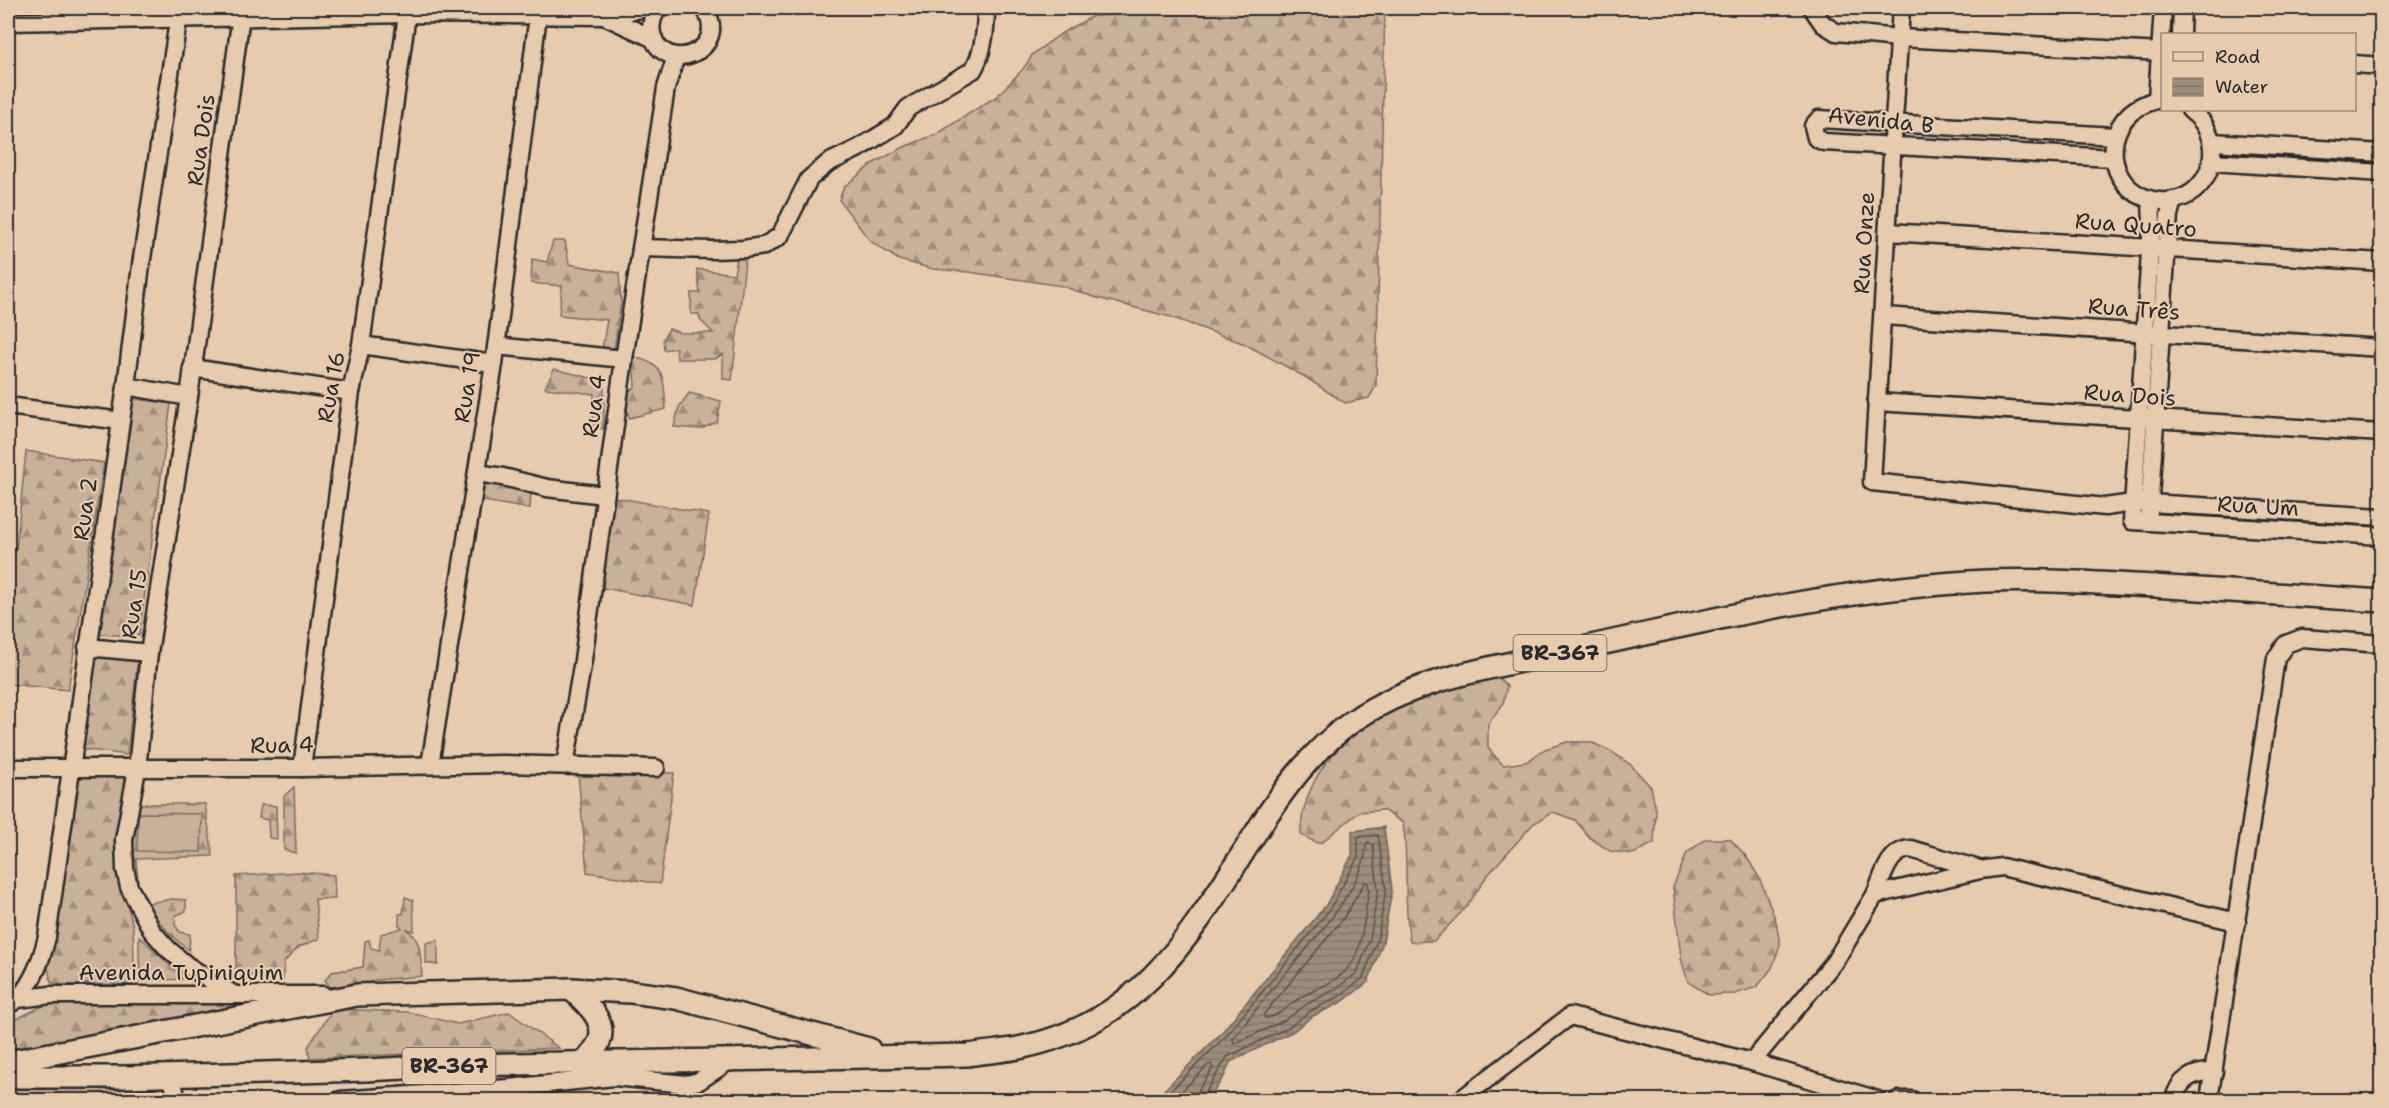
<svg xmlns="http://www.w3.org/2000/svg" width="2389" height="1108" viewBox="0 0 2389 1108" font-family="'Shantell Sans',sans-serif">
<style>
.forest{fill:url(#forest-firs);stroke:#7a6e62;stroke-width:1.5}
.pitch{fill:#c8b099;stroke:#7a6e62;stroke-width:1.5}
.water{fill:url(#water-rules);stroke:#6f655a;stroke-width:1.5}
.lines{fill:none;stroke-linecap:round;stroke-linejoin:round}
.shore{stroke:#59524b;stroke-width:1.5}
.minor-casing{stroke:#2b2b2b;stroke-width:21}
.major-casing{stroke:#2b2b2b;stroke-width:26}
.minor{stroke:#e7cbae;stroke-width:16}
.major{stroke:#e7cbae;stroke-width:21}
.labels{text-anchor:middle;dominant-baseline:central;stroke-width:4.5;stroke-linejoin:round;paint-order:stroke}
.shield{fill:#e7cbae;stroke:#635b52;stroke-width:1.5}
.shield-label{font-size:21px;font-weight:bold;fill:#2b2b2b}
.street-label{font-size:22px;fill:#2b2b2b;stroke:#e7cbae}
</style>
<defs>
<pattern id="forest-firs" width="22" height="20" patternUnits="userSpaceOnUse" patternTransform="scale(1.5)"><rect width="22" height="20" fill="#c8b099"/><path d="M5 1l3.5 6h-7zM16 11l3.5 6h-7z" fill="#a38f7d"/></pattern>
<pattern id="water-rules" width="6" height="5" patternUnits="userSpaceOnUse" patternTransform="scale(1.5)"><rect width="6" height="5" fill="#9d8c7a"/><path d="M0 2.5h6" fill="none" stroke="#807364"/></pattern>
</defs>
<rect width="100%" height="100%" fill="#e7cbae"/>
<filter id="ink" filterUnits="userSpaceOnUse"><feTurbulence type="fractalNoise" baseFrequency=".0167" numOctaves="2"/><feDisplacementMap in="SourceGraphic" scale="12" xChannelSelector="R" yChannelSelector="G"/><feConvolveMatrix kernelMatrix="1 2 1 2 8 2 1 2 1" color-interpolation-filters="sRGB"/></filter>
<g filter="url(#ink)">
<g class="forest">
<polygon points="1174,8 1385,8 1376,386 1369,398 1345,403 1305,377 1245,344 1171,317 1094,297 1062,286 969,272 933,269 899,260 870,241 839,200 844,187 872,164 904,147 937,134 997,96 1023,69 1033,54 1062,33 1093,16 1163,12"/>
<polygon points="553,241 565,241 569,264 619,273 621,302 614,350 602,349 607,320 559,315 562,286 531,283 532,259 547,262"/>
<polygon points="738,253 746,253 732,380 723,379 723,354 715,359 677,359 676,348 664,350 663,339 669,329 681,333 713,333 700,320 699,314 691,314 691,293 700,293 697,269 734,274"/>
<path d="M 633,357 C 667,364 663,379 666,409 L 629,418 L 624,394 L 635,387 Z"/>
<polygon points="554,369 604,381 604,429 593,427 594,394 545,388"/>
<polygon points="689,393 721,401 717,422 701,429 674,427 679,407"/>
<polygon points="131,398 171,404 139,636 93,634"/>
<polygon points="26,451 104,463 68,690 8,684 8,548 16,549"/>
<polygon points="479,477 531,488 530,509 477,500"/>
<polygon points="608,496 709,514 695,605 597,587"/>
<polygon points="92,652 138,658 127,755 82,749"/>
<path d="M 1496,675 L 1507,686 L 1503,704 L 1488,724 L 1488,748 L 1503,765 L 1526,762 L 1545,749 L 1567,742 L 1591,742 L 1612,752 L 1631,765 L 1651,787 L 1656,810 L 1654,843 L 1633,854 L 1610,851 L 1590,838 L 1575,820 L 1553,812 L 1533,824 L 1487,876 L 1468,905 L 1434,941 L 1410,942 C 1403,903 1409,863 1403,823 L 1383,810 L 1359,812 L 1322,842 L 1317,843 L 1301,835 C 1300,816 1306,799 1314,782 C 1349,714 1429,695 1496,675 Z"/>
<polygon points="77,772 131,774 121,879 133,926 134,959 131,985 57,985 51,982 47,964"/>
<polygon points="578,773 674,773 660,884 587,872"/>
<polygon points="294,787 296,853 284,850 284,796"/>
<polygon points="135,804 205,804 213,856 136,859 138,880 132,880 128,859"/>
<polygon points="261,805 276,806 277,839 269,838 268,820 259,818"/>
<polygon points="1706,839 1730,839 1746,856 1759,877 1776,921 1780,945 1772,968 1757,987 1735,994 1709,995 1688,982 1681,958 1673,887 1687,853"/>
<polygon points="298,872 334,875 335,899 315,899 319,939 299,947 284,962 283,981 236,973 236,876"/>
<path d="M 405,897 L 413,900 L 414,931 L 406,929 C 423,939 420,958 422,976 L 376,980 L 350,989 L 342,986 L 330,987 L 325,980 L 332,972 L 363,967 L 365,941 L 369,940 L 371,948 L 379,950 L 381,934 L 402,928 L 399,925 L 399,914 L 403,914 Z"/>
<path d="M 172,899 L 186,900 L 186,911 L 175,916 L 175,925 L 180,932 L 190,934 L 189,950 C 171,937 158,923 148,903 Z"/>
<polygon points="139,936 184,979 139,981"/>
<polygon points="438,940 438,965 426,963 426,943"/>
<polygon points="49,1003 269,1003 141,1025 8,1052 8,1021 18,1018"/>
<polygon points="333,1009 407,1012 458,1024 509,1012 559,1048 310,1058 308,1047"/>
<polygon points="157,1079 160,1091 155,1100 8,1100 8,1080"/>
</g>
<polygon class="pitch" points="138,813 202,814 201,852 137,851"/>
<polygon class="water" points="1384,827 1392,890 1383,942 1368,982 1342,1002 1313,1016 1292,1032 1230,1062 1225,1075 1208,1100 1149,1100 1159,1095 1222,1032 1326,905 1352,855 1352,831"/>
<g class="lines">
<g class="shore">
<path d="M 1368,842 L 1373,845 L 1378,890 L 1370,939 L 1357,973 L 1334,990 L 1307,1004 L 1285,1020 L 1234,1044 L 1233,1039 C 1248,1020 1263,1000 1278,982 C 1305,950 1366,887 1366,845 Z"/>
<path d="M 1365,882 L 1368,883 L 1369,890 C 1365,911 1363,951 1349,967 C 1337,982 1317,988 1301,997 C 1290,1004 1279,1017 1265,1018 L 1264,1014 L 1343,919 Z"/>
<polyline points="1161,1100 1226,1036 1330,909 1358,857 1358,837 1378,835 1386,890 1377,941 1363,978 1338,997 1310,1011 1289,1027 1227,1057 1204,1095 1203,1100"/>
<polyline points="1173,1100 1208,1065 1211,1064 1213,1068 1198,1091 1196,1100"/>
</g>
<defs>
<g id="minor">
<path d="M 659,8 C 653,15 650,24 652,34 C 663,77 733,51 704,8"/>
<polyline points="1812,8 1823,24 1836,32 1899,38 2162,52"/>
<polyline points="1901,8 1872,482 2105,507 2133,503 2149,503 2382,517"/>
<polyline points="604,16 654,39"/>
<polyline points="8,22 407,14 604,16 648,8"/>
<polyline points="2181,34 2182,8"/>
<polyline points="2354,64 2382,66"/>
<polyline points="2157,99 2163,8"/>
<path d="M 2162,99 C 2156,99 2151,102 2145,104 C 2100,123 2104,189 2153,200 C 2206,211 2235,143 2190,110"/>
<polyline points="2213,142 2382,153"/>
<polyline points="2113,158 1824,142 1816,138 1813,126 1819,119 2115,136"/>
<polyline points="2212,162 2382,173"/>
<polyline points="2151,200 2152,223 2132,521 2382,536"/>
<polyline points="1888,232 2382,262"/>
<path d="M 641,248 L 711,250 L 743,249 L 764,246 L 780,236 L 809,179 L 828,163 L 859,148 L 895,126 L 908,108 L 973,70 C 984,52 986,28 986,8"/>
<polyline points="1883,316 2382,348"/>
<polyline points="361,345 494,364"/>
<polyline points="496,346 624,359"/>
<polyline points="192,368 351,392"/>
<polyline points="126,386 189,397"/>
<polyline points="1876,402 2382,433"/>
<polyline points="8,406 121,421"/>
<polyline points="477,473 503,477 547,488 604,495"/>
<polyline points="2149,512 2169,215 2173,200"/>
<polyline points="87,647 149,653"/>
<polyline points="430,765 494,364 538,15"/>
<polyline points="565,765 583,660 624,359 666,88 676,56"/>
<polyline points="8,768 302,768 503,764 656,768"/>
<polyline points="302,768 351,392 361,345 407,14"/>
<path d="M 1875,895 C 1883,877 1888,850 1911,849 L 1979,869"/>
<polyline points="233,994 188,966 168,949 152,931 129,887 125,869 124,840 137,769 149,653 189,397 242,8"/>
<path d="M 18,999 C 34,980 41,961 47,937 L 126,386 L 141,265 L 180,8"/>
<polyline points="8,1005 18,999 50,995 323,995"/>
<polyline points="1752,1062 1835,961 1875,895 1980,870 2002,867 2237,922"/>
<polyline points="171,1074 177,1100"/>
<polyline points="340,1100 509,1088 614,1077 686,1084 699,1081 729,1061"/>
<polyline points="1460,1100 1570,1016 1752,1062 1878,1100"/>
<polyline points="1898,1100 1912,1100"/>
<path d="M 2174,1100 C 2178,1080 2193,1071 2214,1072"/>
<polyline points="2209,1100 2276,658 2286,644 2302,638 2382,644"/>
</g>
<g id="major">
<path d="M 571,989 C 585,1002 608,1021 599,1042 C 596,1049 589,1056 585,1063"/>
<polyline points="8,1062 357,995 571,989 631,992 676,998 869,1049"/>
<path d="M 8,1077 L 125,1077 L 366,1070 L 464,1065 L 968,1055 C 986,1052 1006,1051 1023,1047 C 1145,1021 1193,930 1255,834 C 1282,791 1311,751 1353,721 C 1417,676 1503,666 1578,649 C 1707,620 1837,590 1969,582 C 2035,578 2102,583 2168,587 C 2239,591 2310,596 2382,601"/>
</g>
</defs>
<use href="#minor" class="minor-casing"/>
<use href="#major" class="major-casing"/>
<use href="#minor" class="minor"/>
<use href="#major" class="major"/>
</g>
</g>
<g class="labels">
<g class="shield">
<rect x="1513.5" y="635" width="93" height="36" rx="4.5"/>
<rect x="402.5" y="1048" width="93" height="36" rx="4.5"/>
</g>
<g class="shield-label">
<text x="1560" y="653">BR-367</text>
<text x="449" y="1066">BR-367</text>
</g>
<g class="street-label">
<text transform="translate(1881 120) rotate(6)">Avenida B</text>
<text transform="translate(201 140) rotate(-82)">Rua Dois</text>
<text transform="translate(2136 225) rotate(4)">Rua Quatro</text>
<text transform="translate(1864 243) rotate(-87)">Rua Onze</text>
<text transform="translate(2134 309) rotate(4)">Rua Três</text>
<text transform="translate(331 387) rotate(-80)">Rua 16</text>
<text transform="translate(467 387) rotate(-81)">Rua 19</text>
<text transform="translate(2130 395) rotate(4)">Rua Dois</text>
<text transform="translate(594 406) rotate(-82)">Rua 4</text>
<text transform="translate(2258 506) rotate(3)">Rua Um</text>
<text transform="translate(85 509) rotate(-82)">Rua 2</text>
<text transform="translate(134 604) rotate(-81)">Rua 15</text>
<text transform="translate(282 745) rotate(-1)">Rua 4</text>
<text x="181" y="972">Avenida Tupiniquim</text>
</g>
</g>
<rect width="2389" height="1108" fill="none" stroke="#e7cbae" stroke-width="30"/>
<rect x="15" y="15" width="2359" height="1078" fill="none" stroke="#2b2b2b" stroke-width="2" filter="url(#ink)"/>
<rect x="2161" y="33" width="195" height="78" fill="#e7cbae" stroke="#9c8b7a" stroke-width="1.5"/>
<rect x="2173" y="52" width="30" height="9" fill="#e7cbae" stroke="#9c8b7a" stroke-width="1.5"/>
<text x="2215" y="63" font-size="18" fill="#2b2b2b">Road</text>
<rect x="2173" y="78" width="30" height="18" fill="url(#water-rules)" stroke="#9c8b7a" stroke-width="1.5"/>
<text x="2215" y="93" font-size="18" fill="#2b2b2b">Water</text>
</svg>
